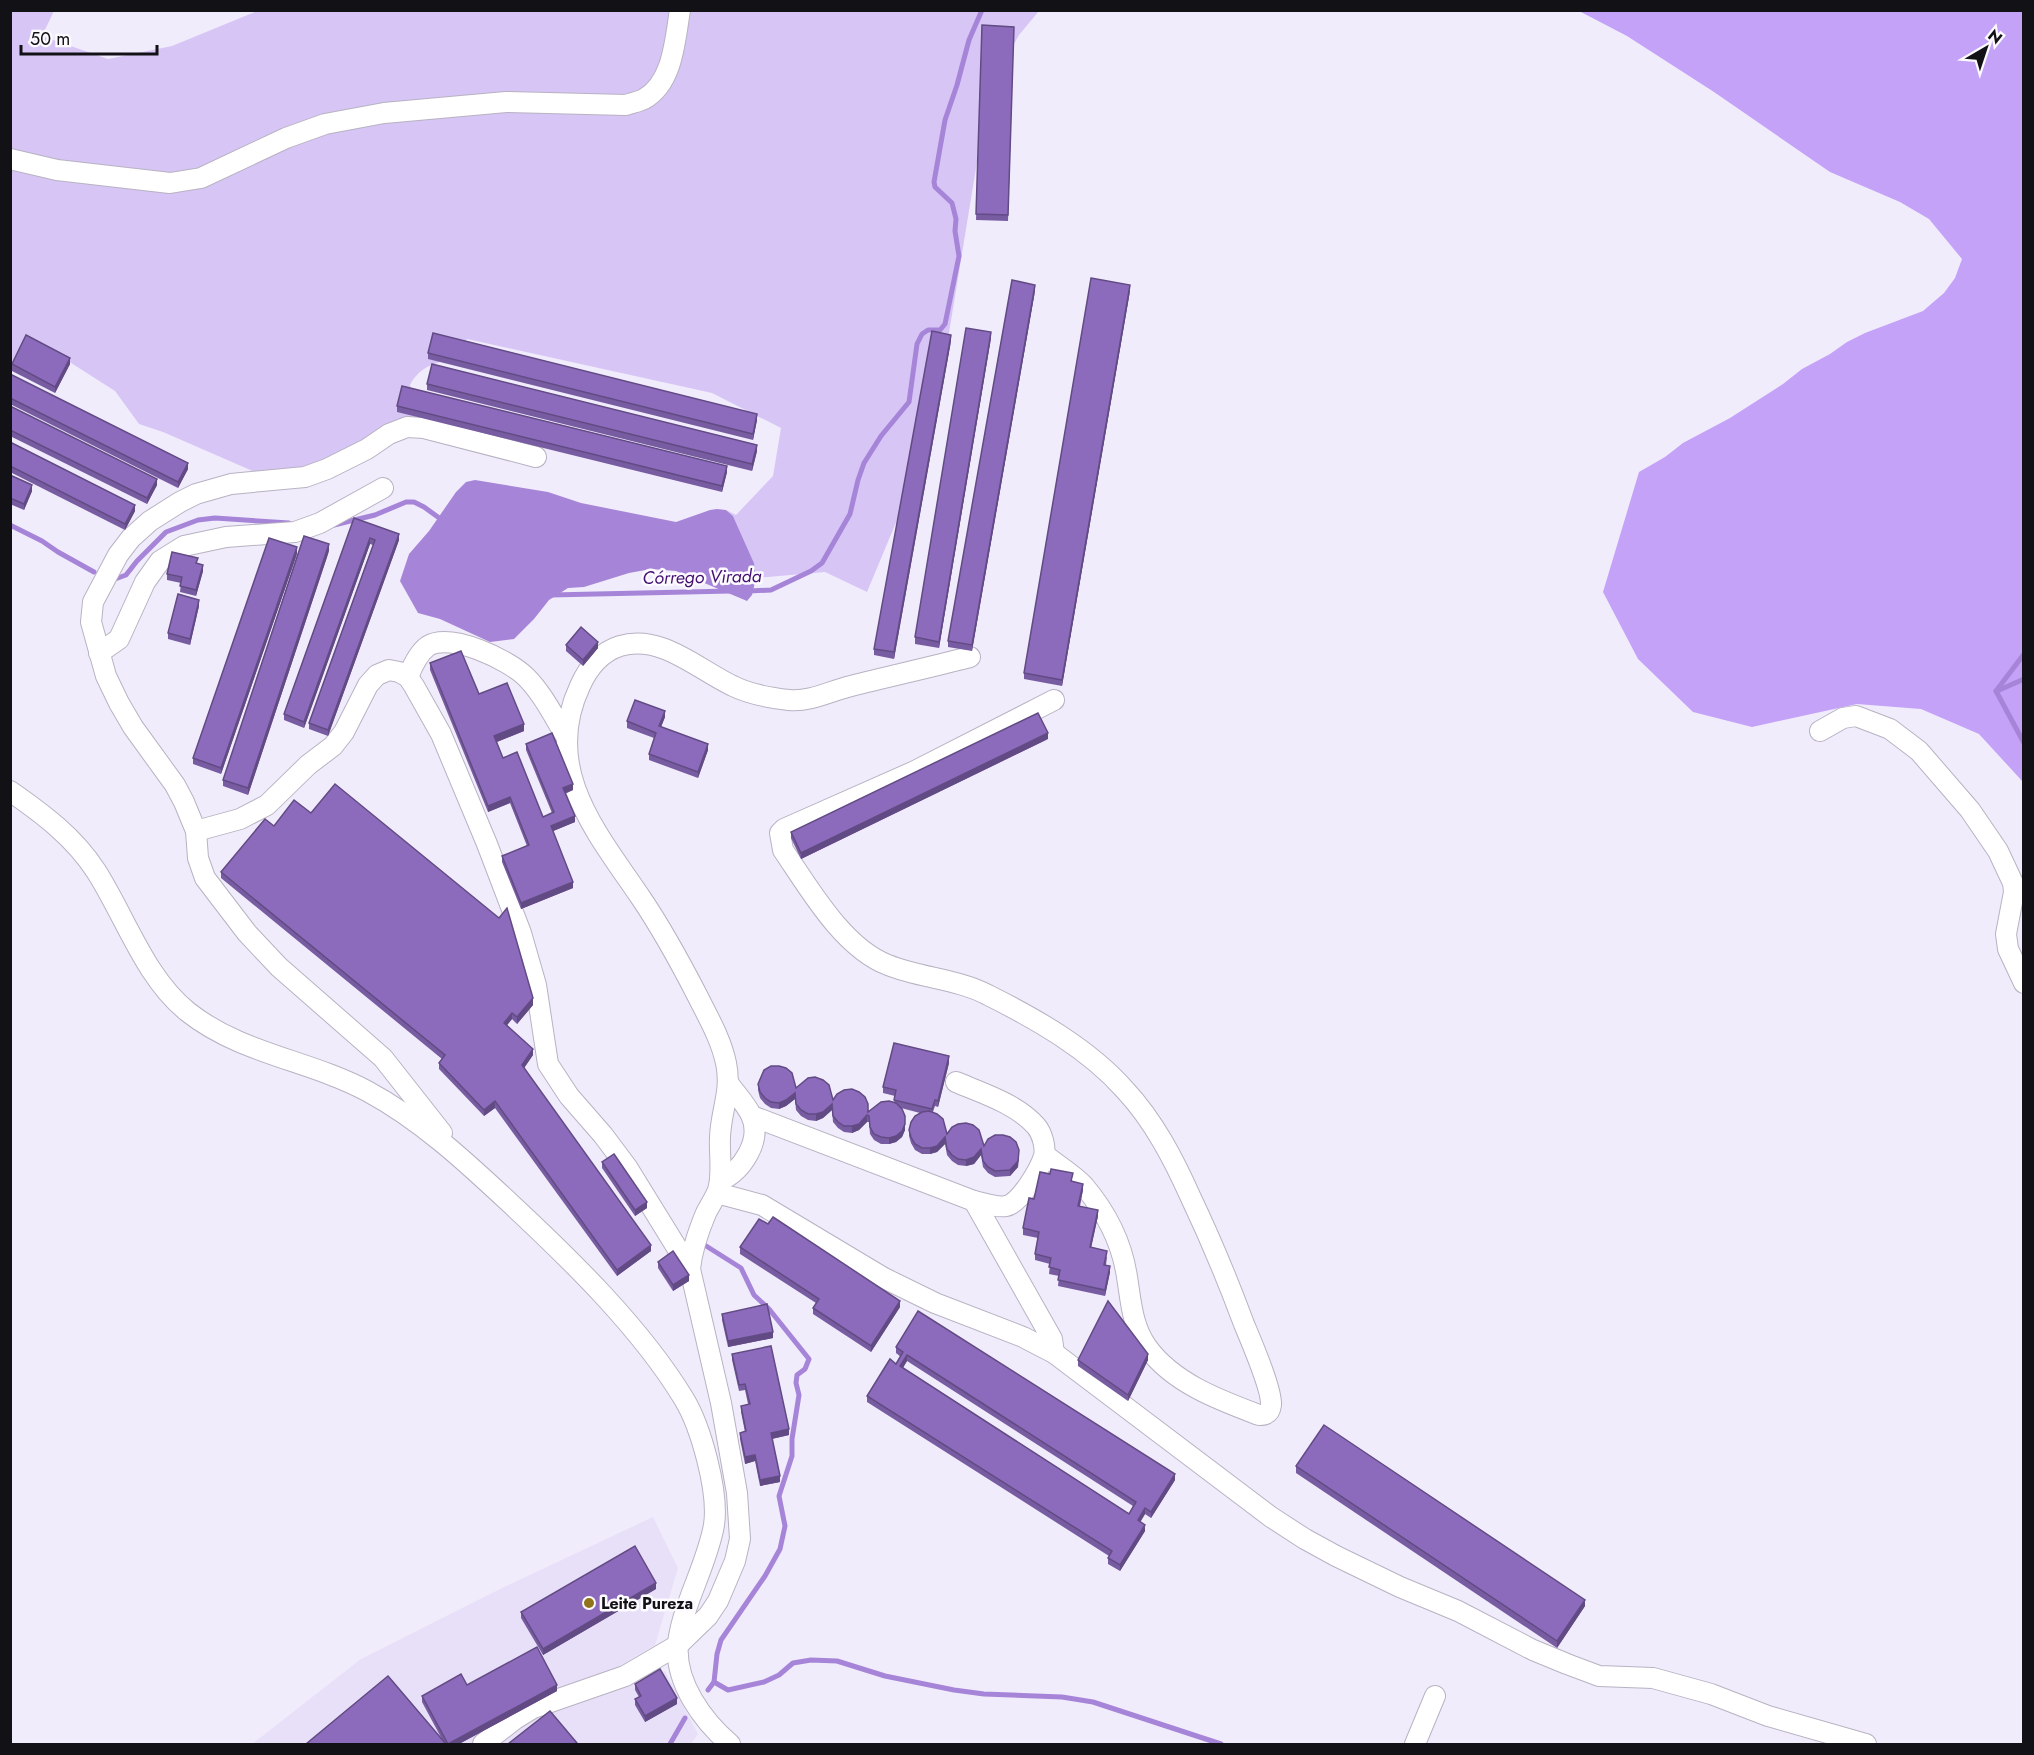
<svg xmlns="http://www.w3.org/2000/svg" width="2034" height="1755" viewBox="0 0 2034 1755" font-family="Jost,sans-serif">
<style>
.built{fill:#e8e0f8}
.green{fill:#d7c6f5}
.forest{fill:#c3a2f7}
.water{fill:#a685d8}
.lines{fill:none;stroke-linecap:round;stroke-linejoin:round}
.stream{stroke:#a685d8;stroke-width:5}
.minor-casing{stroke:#b8b2c2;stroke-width:22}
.minor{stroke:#fff;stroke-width:20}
.wall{fill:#785ca2;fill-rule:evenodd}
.shaded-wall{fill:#624b84}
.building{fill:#8c6bbc;stroke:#624b84;stroke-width:1.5;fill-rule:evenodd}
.poi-dot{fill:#8f7419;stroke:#fdfbff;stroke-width:2}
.labels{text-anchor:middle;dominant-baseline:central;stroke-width:5;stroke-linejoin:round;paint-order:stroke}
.poi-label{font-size:16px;font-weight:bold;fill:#121116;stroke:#fdfbff;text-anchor:start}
.water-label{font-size:18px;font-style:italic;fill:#441074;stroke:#fdfbff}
</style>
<rect width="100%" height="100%" fill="#f1ecfc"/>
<polygon class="built" points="653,1517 678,1568 655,1645 619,1666 630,1685 665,1671 698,1734 691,1744 252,1744 361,1659 498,1590"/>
<path class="green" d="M 11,11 L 54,11 L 42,36 L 108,59 L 172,46 L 257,11 L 1039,11 L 1019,35 L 989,89 L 947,345 L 925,453 L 867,592 L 825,572 L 756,578 L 754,563 L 733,516 L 726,510 L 736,515 L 773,476 L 781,428 L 712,393 L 467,339 L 455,358 C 435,363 420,366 410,385 L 420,422 L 289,487 L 163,432 L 139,424 L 115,391 L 68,361 L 11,371 Z"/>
<polygon class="forest" points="1579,11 2023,11 2023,782 1979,734 1921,709 1857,704 1752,727 1693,712 1638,659 1603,592 1639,472 1665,457 1683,443 1730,418 1783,384 1802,369 1830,354 1847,342 1865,333 1923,311 1944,293 1955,278 1962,259 1929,219 1900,202 1830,172 1714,92 1627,36"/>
<polygon class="water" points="475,480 548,492 581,503 676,522 710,510 717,509 726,510 733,516 754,563 756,578 752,595 747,601 676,571 651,569 629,573 584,587 568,588 549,600 534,619 514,639 490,642 440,619 418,613 400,581 409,554 429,531 456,492 466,482"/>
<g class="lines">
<g class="stream">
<polyline points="10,525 42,541 58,552 94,572"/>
<polyline points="334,525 375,515 406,502 414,502 424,507 442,520"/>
<polyline points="115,579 126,575 137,561 166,532 198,520 215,518 289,523"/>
<polyline points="749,591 771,590 811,571 822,563 850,514 858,480 864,463 881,436 909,402 917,344 922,334 928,330 940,330 945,324 959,256 955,231 956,219 952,203 935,187 934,182 945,120 957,85 969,40 982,10"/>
<polyline points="551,595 731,591"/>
<polyline points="1996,691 2024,743"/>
<polyline points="1996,691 2024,654"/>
<polyline points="1997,691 2024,679"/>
<polyline points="703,1244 741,1268 754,1295 769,1309 809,1359 805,1369 797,1375 796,1383 799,1395 792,1439 792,1456 779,1496 785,1526 780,1549 765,1576 721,1640 717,1654 714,1682 708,1690"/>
<polyline points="714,1682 728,1690 764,1682 779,1675 793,1663 811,1660 837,1661 885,1676 954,1690 984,1694 1062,1697 1093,1702 1221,1744"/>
<polyline points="670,1744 685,1718"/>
</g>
<defs>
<g id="minor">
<path d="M 10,159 L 57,170 L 170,183 L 201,178 L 286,138 L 325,124 L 384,113 L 506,102 L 626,105 C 631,103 638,102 644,99 C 673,83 675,40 680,10"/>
<polyline points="99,653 119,639 145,582 160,561 184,546 226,537 295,532 320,523 383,488"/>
<path d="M 408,677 C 412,667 418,653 428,646 C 451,632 509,660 526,677 C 543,694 554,717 567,738"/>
<polyline points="1820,731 1843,718 1856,716 1890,729 1919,751 1970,810 1998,851 2013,883 2014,892 2006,934 2008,949 2024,983"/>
<path d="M 10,791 C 43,814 74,837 96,871 C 125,916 145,978 188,1012 C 241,1054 309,1060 367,1091 C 421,1120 466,1162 511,1204 C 571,1260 641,1328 684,1399 C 701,1427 719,1492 714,1525 C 707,1565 683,1603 678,1643 C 674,1682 703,1721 730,1744"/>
<polyline points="196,831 240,819 267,805 308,765 333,746 344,732 368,685 377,675 389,670 399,672 408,677 414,686 441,734 487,844 521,933 536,985 548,1064 569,1096 603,1135 627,1167 690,1269"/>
<path d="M 752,1116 L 974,1201 C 983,1203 997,1208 1006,1206 C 1020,1204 1040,1169 1044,1156 C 1046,1147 1042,1133 1036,1126 C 1017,1104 982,1093 956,1082"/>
<polyline points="442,1133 383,1058 279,967 247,933 205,878 198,858 196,831 184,802 175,785 133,727 119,703 106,676 91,622 93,602 118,555 131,538 150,521 180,502 196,494 231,484 305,477 327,469 367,449 389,434 407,427 424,428 536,457"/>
<path d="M 1045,1155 C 1057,1165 1073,1174 1084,1186 C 1106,1212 1122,1243 1127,1277 C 1131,1301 1132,1326 1147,1347 C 1173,1383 1219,1400 1259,1415 C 1266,1415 1270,1413 1271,1405 C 1272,1389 1251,1341 1244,1324 C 1228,1281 1211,1240 1191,1198 C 1174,1160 1154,1121 1125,1090 C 1089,1049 1036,1019 988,995 C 958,979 920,978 888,965 C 843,948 809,888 783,850 L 780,833 L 784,829 L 915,771 L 1054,700"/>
<path d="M 720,1181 C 742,1171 763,1140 751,1115 C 746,1104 736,1094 729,1084"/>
<polyline points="717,1193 762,1205 884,1278 935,1303 1023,1337 1054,1353 1271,1517 1305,1539 1336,1556 1400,1587 1458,1611 1533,1650 1567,1664 1599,1676 1653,1678 1711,1694 1768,1716 1866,1744"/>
<polyline points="974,1201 1052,1339 1054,1353"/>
<path d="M 483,1744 L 515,1719 L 533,1708 L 625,1676 L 678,1645 L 708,1616 L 718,1601 L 735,1561 L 740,1539 L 737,1493 L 721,1403 L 690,1269 C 692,1249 698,1232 706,1213 C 710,1205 715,1198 718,1190 C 723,1173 719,1154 720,1137 C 721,1110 732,1091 726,1063 C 721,1039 708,1017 697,995 C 680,962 662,929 641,898 C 597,833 541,769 580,686 C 588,668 601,652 620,646 C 662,634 697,669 733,686 C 749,694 771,698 789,700 C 811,702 830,691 851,686 C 891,676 931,667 970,657"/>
<polyline points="1415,1744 1435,1696"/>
</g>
</defs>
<use href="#minor" class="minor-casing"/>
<use href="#minor" class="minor"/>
</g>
<g class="wall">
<polygon points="982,25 1014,27 1008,221 976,220"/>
<polygon points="1035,291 972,651 948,647 948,641"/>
<polygon points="1130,291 1062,686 1024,679 1024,673"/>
<polygon points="991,338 939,648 915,644 915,637"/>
<polygon points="951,341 894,659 874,655 874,649"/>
<polygon points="428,353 757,420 753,440 428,359"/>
<polygon points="12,364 70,364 55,393 12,371"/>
<polygon points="10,374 188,469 178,488 10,404"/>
<polygon points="427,384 757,451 752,471 427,390"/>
<polygon points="10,406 157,485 147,504 10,436"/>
<polygon points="397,406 727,472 722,492 397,412"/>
<polygon points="10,442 135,511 125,530 10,472"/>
<polygon points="10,475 32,491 24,510 10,504"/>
<polygon points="354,518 399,540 328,736 309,729 309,723 373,545 370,544 304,728 284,720 284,714"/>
<polygon points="329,551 248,795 223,786 223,780"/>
<polygon points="297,554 221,774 193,764 193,758"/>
<polygon points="198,564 203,571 196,596 180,592 181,583 167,580 167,574"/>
<polygon points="199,606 190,645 168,639 168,633"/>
<polygon points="566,645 598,648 583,666 566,651"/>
<polygon points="430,663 479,694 524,731 497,742 503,758 543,817 552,813 526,750 526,744 573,790 565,794 575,822 553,831 573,888 521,909 502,862 502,856 527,846 510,803 488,812 430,670"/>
<polygon points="665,717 661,727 708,750 698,778 649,760 649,754 654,738 627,728 627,721"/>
<polygon points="1048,739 801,859 791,838 791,832"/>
<polygon points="274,826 533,1005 517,1024 512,1019 507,1025 533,1055 524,1068 651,1251 617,1276 495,1108 484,1116 439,1069 439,1063 442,1059 221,878 221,872"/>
<polygon points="949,1063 938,1107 935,1106 933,1112 947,1134 984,1146 1019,1156 1018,1167 1010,1176 995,1177 988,1173 983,1167 981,1155 974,1164 966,1166 958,1165 952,1161 947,1155 945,1144 937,1152 930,1154 922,1154 915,1150 911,1143 909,1136 909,1130 920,1113 901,1108 905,1116 905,1130 902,1137 896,1142 889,1144 881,1144 874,1140 870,1134 869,1122 867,1122 859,1130 852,1133 844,1132 838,1128 833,1122 832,1110 823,1118 816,1121 808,1120 801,1116 796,1110 795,1099 786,1106 779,1109 771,1108 765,1104 760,1098 758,1090 758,1084 796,1088 868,1112 894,1103 895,1096 883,1093 883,1087"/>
<polygon points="602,1162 647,1208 635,1216 602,1168"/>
<polygon points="1072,1181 1083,1190 1080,1206 1098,1216 1091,1247 1107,1257 1106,1265 1110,1272 1105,1296 1058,1286 1059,1276 1049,1274 1050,1264 1035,1260 1035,1254 1038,1238 1023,1235 1023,1228 1034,1199"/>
<polygon points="740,1247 900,1307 871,1352 813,1314 813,1308 816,1303 740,1254"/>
<polygon points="658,1262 689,1281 673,1291 658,1268"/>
<polygon points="722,1314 773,1338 728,1347 722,1320"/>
<path d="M 896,1347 L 1175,1480 L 1151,1518 L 1145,1514 L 1140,1522 L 1145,1531 L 1120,1571 L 1108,1564 L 1108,1558 L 1109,1556 L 867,1402 L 867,1396 L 896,1364 L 901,1357 L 896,1353 ZM 907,1361 L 1133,1506 L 1129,1514 L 903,1368 Z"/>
<polygon points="732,1354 789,1435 772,1439 780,1482 760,1486 755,1461 745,1464 740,1439 740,1433 745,1432 741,1412 741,1406 748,1404 745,1390 739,1391 732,1360"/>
<polygon points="1078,1360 1148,1360 1128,1401 1078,1366"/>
<polygon points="1296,1466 1585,1606 1557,1648 1296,1473"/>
<polygon points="656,1589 543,1655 521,1618 521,1612"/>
<polygon points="635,1684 677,1704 645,1722 635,1705 635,1699 639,1697 635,1690"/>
<polygon points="467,1685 557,1691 459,1744 306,1744 444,1743 422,1702 422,1696"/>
</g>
<g class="shaded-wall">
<polygon points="1035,285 1035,291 972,651 972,645"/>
<polygon points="1130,285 1130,291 1062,686 1062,680"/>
<polygon points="991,332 991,338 939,648 939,642"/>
<polygon points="951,335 951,341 894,659 894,652"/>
<polygon points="70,358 70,364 55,393 55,387"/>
<polygon points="757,414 757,420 753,440 753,434"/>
<polygon points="757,445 757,451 752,471 752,464"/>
<polygon points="188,463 188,469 178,488 178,482"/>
<polygon points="727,466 727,472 722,492 722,486"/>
<polygon points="157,479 157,485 147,504 147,498"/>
<polygon points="32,485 32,491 24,510 24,504"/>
<polygon points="135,505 135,511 125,530 125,524"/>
<polygon points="399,534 399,540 328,736 328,730"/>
<polygon points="370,538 370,544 304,728 304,722"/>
<polygon points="329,544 329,551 248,795 248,788"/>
<polygon points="297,547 297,554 221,774 221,768"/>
<polygon points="203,565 203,571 196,596 196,590"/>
<polygon points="199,600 199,606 190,645 190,639"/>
<polygon points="598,642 598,648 583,666 583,660"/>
<polygon points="665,711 665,717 659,732 659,726"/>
<polygon points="524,724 524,731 494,743 494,736"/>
<polygon points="1048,733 1048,739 801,859 801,853"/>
<polygon points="708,744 708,750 698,778 698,772"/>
<polygon points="573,784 573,790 563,794 563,788"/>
<polygon points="510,797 510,803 488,812 488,806"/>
<polygon points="575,816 575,822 551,832 551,826"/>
<polygon points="573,882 573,888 521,909 521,903"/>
<polygon points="533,998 533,1005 517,1024 517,1017"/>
<polygon points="512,1013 512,1019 504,1029 504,1023"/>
<polygon points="533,1049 533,1055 522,1071 522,1065"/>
<polygon points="949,1056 949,1063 938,1107 938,1101"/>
<polygon points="795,1093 795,1099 786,1106 779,1109 779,1103"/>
<polygon points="495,1101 495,1108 484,1116 484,1110"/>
<polygon points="832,1104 832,1110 823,1118 816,1121 816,1114"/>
<polygon points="867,1115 867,1122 859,1130 852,1133 852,1126"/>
<polygon points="905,1124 905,1130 902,1137 896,1142 889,1144 889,1138"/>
<polygon points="945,1137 945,1144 937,1152 930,1154 930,1148"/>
<polygon points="981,1149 981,1155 974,1164 966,1166 966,1160"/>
<polygon points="1019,1150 1018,1167 1010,1176 1010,1170"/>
<polygon points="1083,1184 1083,1190 1078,1212 1078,1206"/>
<polygon points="647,1202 647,1208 635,1216 635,1210"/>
<polygon points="1098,1210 1098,1216 1090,1253 1090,1247"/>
<polygon points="651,1245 651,1251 617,1276 617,1270"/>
<polygon points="1110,1266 1110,1272 1105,1296 1105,1290"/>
<polygon points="689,1275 689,1281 673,1291 673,1285"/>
<polygon points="900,1301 900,1307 871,1352 871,1346"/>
<polygon points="773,1332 773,1338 728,1347 728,1341"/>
<polygon points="1148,1354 1148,1360 1128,1401 1128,1395"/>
<polygon points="907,1355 907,1361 900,1372 900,1366"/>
<polygon points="789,1429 789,1435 771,1439 771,1433"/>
<polygon points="755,1455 755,1461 745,1464 745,1457"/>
<polygon points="1175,1474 1175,1480 1151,1518 1151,1512"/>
<polygon points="780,1476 780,1482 760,1486 760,1480"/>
<polygon points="1145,1508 1145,1514 1138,1526 1138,1520"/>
<polygon points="1145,1525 1145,1531 1120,1571 1120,1565"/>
<polygon points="656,1583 656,1589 543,1655 543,1649"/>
<polygon points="1585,1600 1585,1606 1557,1648 1557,1641"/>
<polygon points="557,1685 557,1691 459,1744 448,1744"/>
<polygon points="677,1698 677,1704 645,1722 645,1716"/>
</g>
<g class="building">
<polygon points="982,25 1014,27 1008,215 976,214"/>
<polygon points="1091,278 1130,285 1062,680 1024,673"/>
<polygon points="1012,280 1035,285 972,645 948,641"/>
<polygon points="966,328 991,332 939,642 915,637"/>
<polygon points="932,331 951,335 894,652 874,649"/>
<polygon points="433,333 757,414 753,434 428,353"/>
<polygon points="26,335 70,358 55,387 12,364"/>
<polygon points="432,364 757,445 752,464 427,384"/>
<polygon points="10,374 188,463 178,482 10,398"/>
<polygon points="402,386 727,466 722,486 397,406"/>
<polygon points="10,406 157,479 147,498 10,430"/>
<polygon points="10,442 135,505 125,524 10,466"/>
<polygon points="10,475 32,485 24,504 10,498"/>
<polygon points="354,518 399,534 328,730 309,723 375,540 370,538 304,722 284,714"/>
<polygon points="304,536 329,544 248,788 223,780"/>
<polygon points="269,538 297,547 221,768 193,758"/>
<polygon points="172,552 198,558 196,563 203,565 196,590 180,586 182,577 167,574"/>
<polygon points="178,594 199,600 190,639 168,633"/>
<polygon points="581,627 598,642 583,660 566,645"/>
<polygon points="461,651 479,694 507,683 524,724 494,736 503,758 517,752 543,817 554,812 526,744 552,733 573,784 563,788 575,816 551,826 573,882 521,903 502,856 529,845 510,797 488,806 430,663"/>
<polygon points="635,700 665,711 659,726 708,744 698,772 649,754 656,733 627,721"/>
<polygon points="1038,713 1048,733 801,853 791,832"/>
<polygon points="335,784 499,918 507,908 533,998 517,1017 512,1013 504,1023 533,1049 522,1065 651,1245 617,1270 495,1101 484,1110 439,1063 445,1055 221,872 265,819 274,826 294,800 311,813"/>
<polygon points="894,1043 949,1056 938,1101 935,1100 932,1109 894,1100 896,1090 883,1087"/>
<polygon points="771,1066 779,1066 786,1068 792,1073 796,1088 808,1078 815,1077 823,1080 829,1085 833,1100 837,1094 844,1090 852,1089 859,1092 865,1097 868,1104 868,1112 881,1102 889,1101 896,1103 902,1109 905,1116 905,1124 902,1131 896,1136 889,1138 881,1137 874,1134 870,1127 869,1116 867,1115 859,1124 852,1126 844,1126 838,1122 833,1116 832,1104 823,1112 816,1114 808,1114 801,1110 796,1104 795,1093 786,1100 779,1103 771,1102 765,1098 760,1092 758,1084 764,1070"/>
<polygon points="929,1111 937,1114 943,1119 947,1134 952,1127 958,1124 966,1123 973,1125 979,1130 984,1146 988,1139 995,1135 1003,1135 1010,1137 1016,1142 1019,1150 1018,1161 1010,1170 995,1171 988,1167 983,1161 981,1149 974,1157 966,1160 958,1159 952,1155 947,1149 945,1137 937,1146 930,1148 922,1148 915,1144 911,1137 909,1130 911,1122 915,1116 922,1112"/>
<polygon points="614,1154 647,1202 635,1210 602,1162"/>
<polygon points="1051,1169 1073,1173 1071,1181 1083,1184 1078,1206 1098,1210 1090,1247 1107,1251 1104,1265 1110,1266 1105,1290 1058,1280 1060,1270 1049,1267 1051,1258 1035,1254 1039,1232 1023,1228 1029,1198 1034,1199 1040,1172 1050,1174"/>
<polygon points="773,1217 900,1301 871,1346 813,1308 819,1299 740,1247 759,1219 768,1224"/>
<polygon points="673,1251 689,1275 673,1285 658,1262"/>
<polygon points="1108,1301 1148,1354 1128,1395 1078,1360"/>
<polygon points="767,1304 773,1332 728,1341 722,1314"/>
<path d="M 918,1311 L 1175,1474 L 1151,1512 L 1145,1508 L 1138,1520 L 1145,1525 L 1120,1565 L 1108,1558 L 1112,1551 L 867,1396 L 890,1359 L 896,1364 L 903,1352 L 896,1347 ZM 907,1355 L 1136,1502 L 1129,1514 L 900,1366 Z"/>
<polygon points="771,1346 789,1429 771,1433 780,1476 760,1480 755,1455 745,1457 740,1433 746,1431 741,1406 750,1404 745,1384 739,1385 732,1354"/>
<polygon points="1324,1425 1585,1600 1557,1641 1296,1466"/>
<polygon points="635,1546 656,1583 543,1649 521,1612"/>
<polygon points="537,1647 557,1685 448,1744 422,1696 461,1674 467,1685"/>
<polygon points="660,1669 677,1698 645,1716 635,1699 641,1696 635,1684"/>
<polygon points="388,1676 446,1744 306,1744"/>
<polygon points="550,1711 577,1743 575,1744 508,1744"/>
</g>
<circle class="poi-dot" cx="589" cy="1603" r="6"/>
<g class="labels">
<g class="poi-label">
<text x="601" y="1603">Leite Pureza</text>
</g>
<g class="water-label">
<text transform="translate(702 577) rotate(-1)">Córrego Virada</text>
</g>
</g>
<rect width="2034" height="1755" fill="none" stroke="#121116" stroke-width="24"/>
<g transform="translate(1986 48) rotate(39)" stroke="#fdfbff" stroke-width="4.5" paint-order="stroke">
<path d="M0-4.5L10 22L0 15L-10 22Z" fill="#121116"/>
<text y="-9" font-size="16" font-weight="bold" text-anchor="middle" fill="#121116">N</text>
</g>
<path d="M21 45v9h136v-9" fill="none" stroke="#121116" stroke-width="3"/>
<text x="30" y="45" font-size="18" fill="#121116" stroke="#fdfbff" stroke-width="4.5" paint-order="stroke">50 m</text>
</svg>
